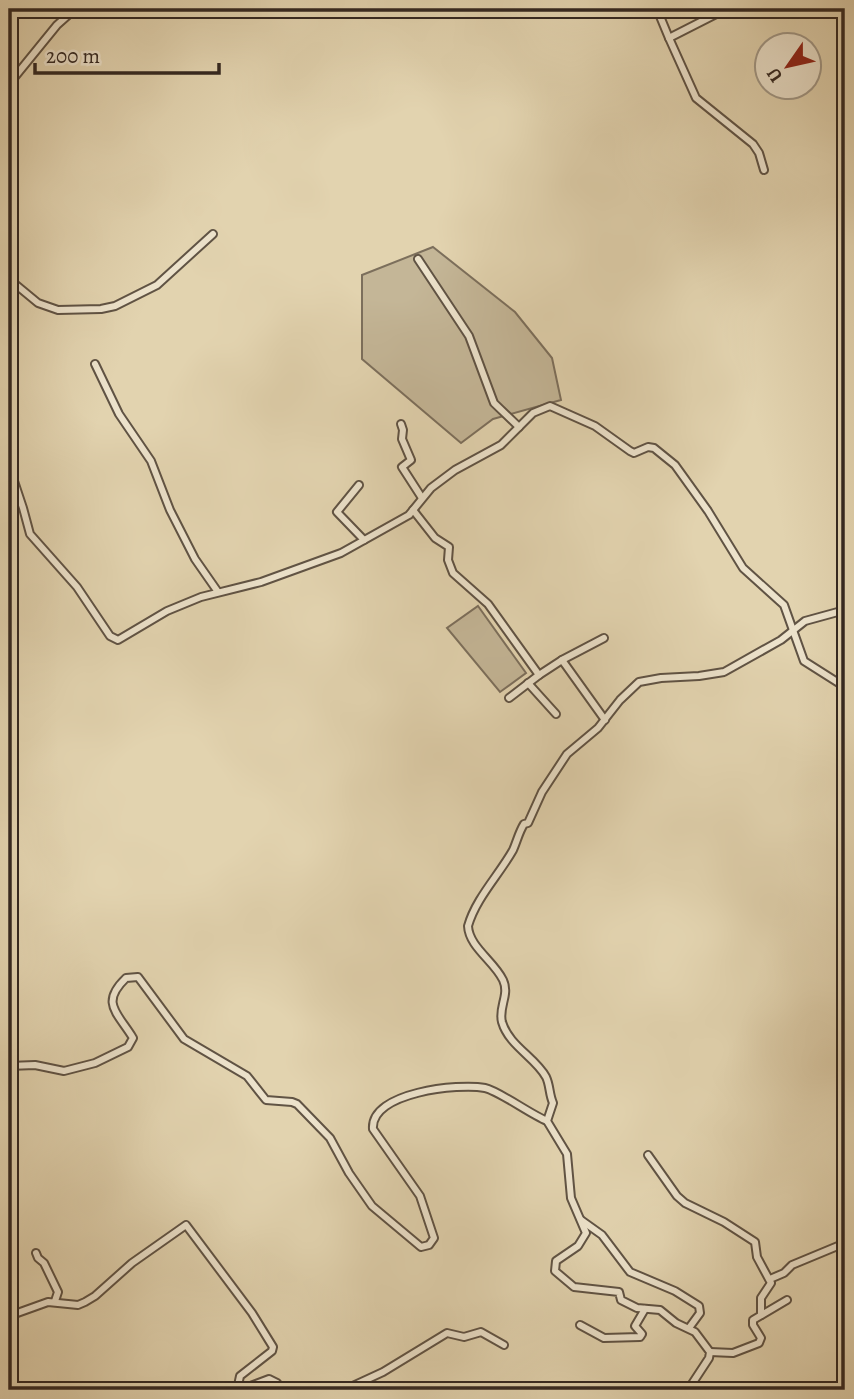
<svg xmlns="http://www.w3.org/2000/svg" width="854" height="1399" viewBox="0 0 854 1399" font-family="Alegreya,serif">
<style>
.green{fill:#c4b697;stroke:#7c6f5c;stroke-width:2}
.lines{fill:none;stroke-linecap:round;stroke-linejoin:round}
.minor-casing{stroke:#605344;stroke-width:10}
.minor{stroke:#ece2cb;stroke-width:6}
</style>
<rect width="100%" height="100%" fill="#e2d3af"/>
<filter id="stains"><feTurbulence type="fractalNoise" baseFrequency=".00286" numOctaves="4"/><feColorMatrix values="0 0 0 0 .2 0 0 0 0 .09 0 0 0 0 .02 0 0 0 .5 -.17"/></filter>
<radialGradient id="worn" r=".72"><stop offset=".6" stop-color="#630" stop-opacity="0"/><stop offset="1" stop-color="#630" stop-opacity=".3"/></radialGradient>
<g class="green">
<polygon points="433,247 515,312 552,358 561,400 493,419 461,443 362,359 362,275"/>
<polygon points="478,606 526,673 500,692 447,628"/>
</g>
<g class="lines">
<defs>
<g id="minor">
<polyline points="657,9 669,38"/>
<polyline points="726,9 669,38 696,98 753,144 759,153 764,170"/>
<polyline points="9,84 57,25 75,9"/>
<polyline points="418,259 469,336 494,403 519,427"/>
<polyline points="9,287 15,284 38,303 58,310 101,309 115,306 157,285 213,234"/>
<polyline points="95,364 119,414 151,461 170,510 195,559 218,592"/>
<polyline points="401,424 403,430 402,439 411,460 402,467 422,498"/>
<polyline points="9,466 23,508 30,534 77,587 110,636 118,640 167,611 201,597 261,582 341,553 409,515 431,488 455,470 501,445 533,413 550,406 595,426 630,451 634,453 648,447 654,448 675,465 708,511 743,568 784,605 804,661 845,687"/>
<polyline points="359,485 337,512 364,540"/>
<polyline points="413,510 435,538 449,547 448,560 453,573 488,604 539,675 562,660 605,720"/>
<polyline points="562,660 604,638"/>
<polyline points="528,683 556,714"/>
<polyline points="509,698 539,675"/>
<path d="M 9,1066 L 35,1065 L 64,1071 L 95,1063 L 128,1047 L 133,1038 C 117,1012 100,1003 126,978 L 138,977 L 184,1039 L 247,1076 L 266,1100 L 292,1102 L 297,1104 L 330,1138 L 349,1173 L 372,1206 L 421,1247 L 429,1245 L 434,1238 L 420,1196 L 373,1129 C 370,1092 459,1083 485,1088 C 499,1091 530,1114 547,1121"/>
<polyline points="648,1155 677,1196 685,1203 724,1222 755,1242 757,1257 771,1283 761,1298 761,1315"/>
<polyline points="581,1220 602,1235 630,1272 675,1291 699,1306 700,1313 689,1328"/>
<polyline points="36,1253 38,1258 44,1263 58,1292 55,1301"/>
<polyline points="770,1279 784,1273 792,1265 845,1243"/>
<polyline points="9,1316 48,1302 78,1305 85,1302 95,1296 132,1263 186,1225 252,1313 273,1347 272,1351 240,1376 237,1390"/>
<polyline points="580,1325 604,1338 640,1337 642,1334 635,1326 645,1309"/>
<polyline points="710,1352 733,1353 759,1343 761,1338 753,1325 753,1320 787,1300"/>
<polyline points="240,1390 269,1379 277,1383 283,1390"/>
<polyline points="344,1390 383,1372 447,1333 464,1337 481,1332 504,1345"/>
<path d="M 688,1390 L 709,1358 L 710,1352 L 695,1332 L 676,1323 L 660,1310 L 637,1308 L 621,1300 L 619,1292 L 574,1287 L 555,1271 L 556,1261 L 578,1246 L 586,1233 L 571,1198 L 567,1154 L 547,1121 L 553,1103 C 549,1094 550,1085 546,1077 C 535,1057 509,1046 502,1022 C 498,1007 510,995 503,980 C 494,961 469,947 468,926 C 476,898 499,875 513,850 C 517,841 519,832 524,824 L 528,823 L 542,792 L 567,754 L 598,728 L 620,700 L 639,682 L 661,678 L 699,676 L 724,672 L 781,640 L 805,621 L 845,610"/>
</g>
</defs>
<use href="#minor" class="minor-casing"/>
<use href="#minor" class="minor"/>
</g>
<rect width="854" height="1399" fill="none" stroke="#e2d3af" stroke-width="35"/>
<rect x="10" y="10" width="833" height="1378" fill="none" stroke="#342821" stroke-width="3.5"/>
<rect x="18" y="18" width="819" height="1364" fill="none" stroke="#342821" stroke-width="2"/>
<g transform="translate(788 66) rotate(236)"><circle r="33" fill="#ece2cb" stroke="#a29887" stroke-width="2"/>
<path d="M0-5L12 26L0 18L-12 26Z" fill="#8f2418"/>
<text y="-10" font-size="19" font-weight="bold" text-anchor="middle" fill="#342821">U</text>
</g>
<path d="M35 63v10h184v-10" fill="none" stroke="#342821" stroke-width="3.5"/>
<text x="46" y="63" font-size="21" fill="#342821" stroke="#ece2cb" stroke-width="5" paint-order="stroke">200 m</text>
<rect width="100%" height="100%" filter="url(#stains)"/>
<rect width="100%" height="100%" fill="url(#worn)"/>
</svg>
